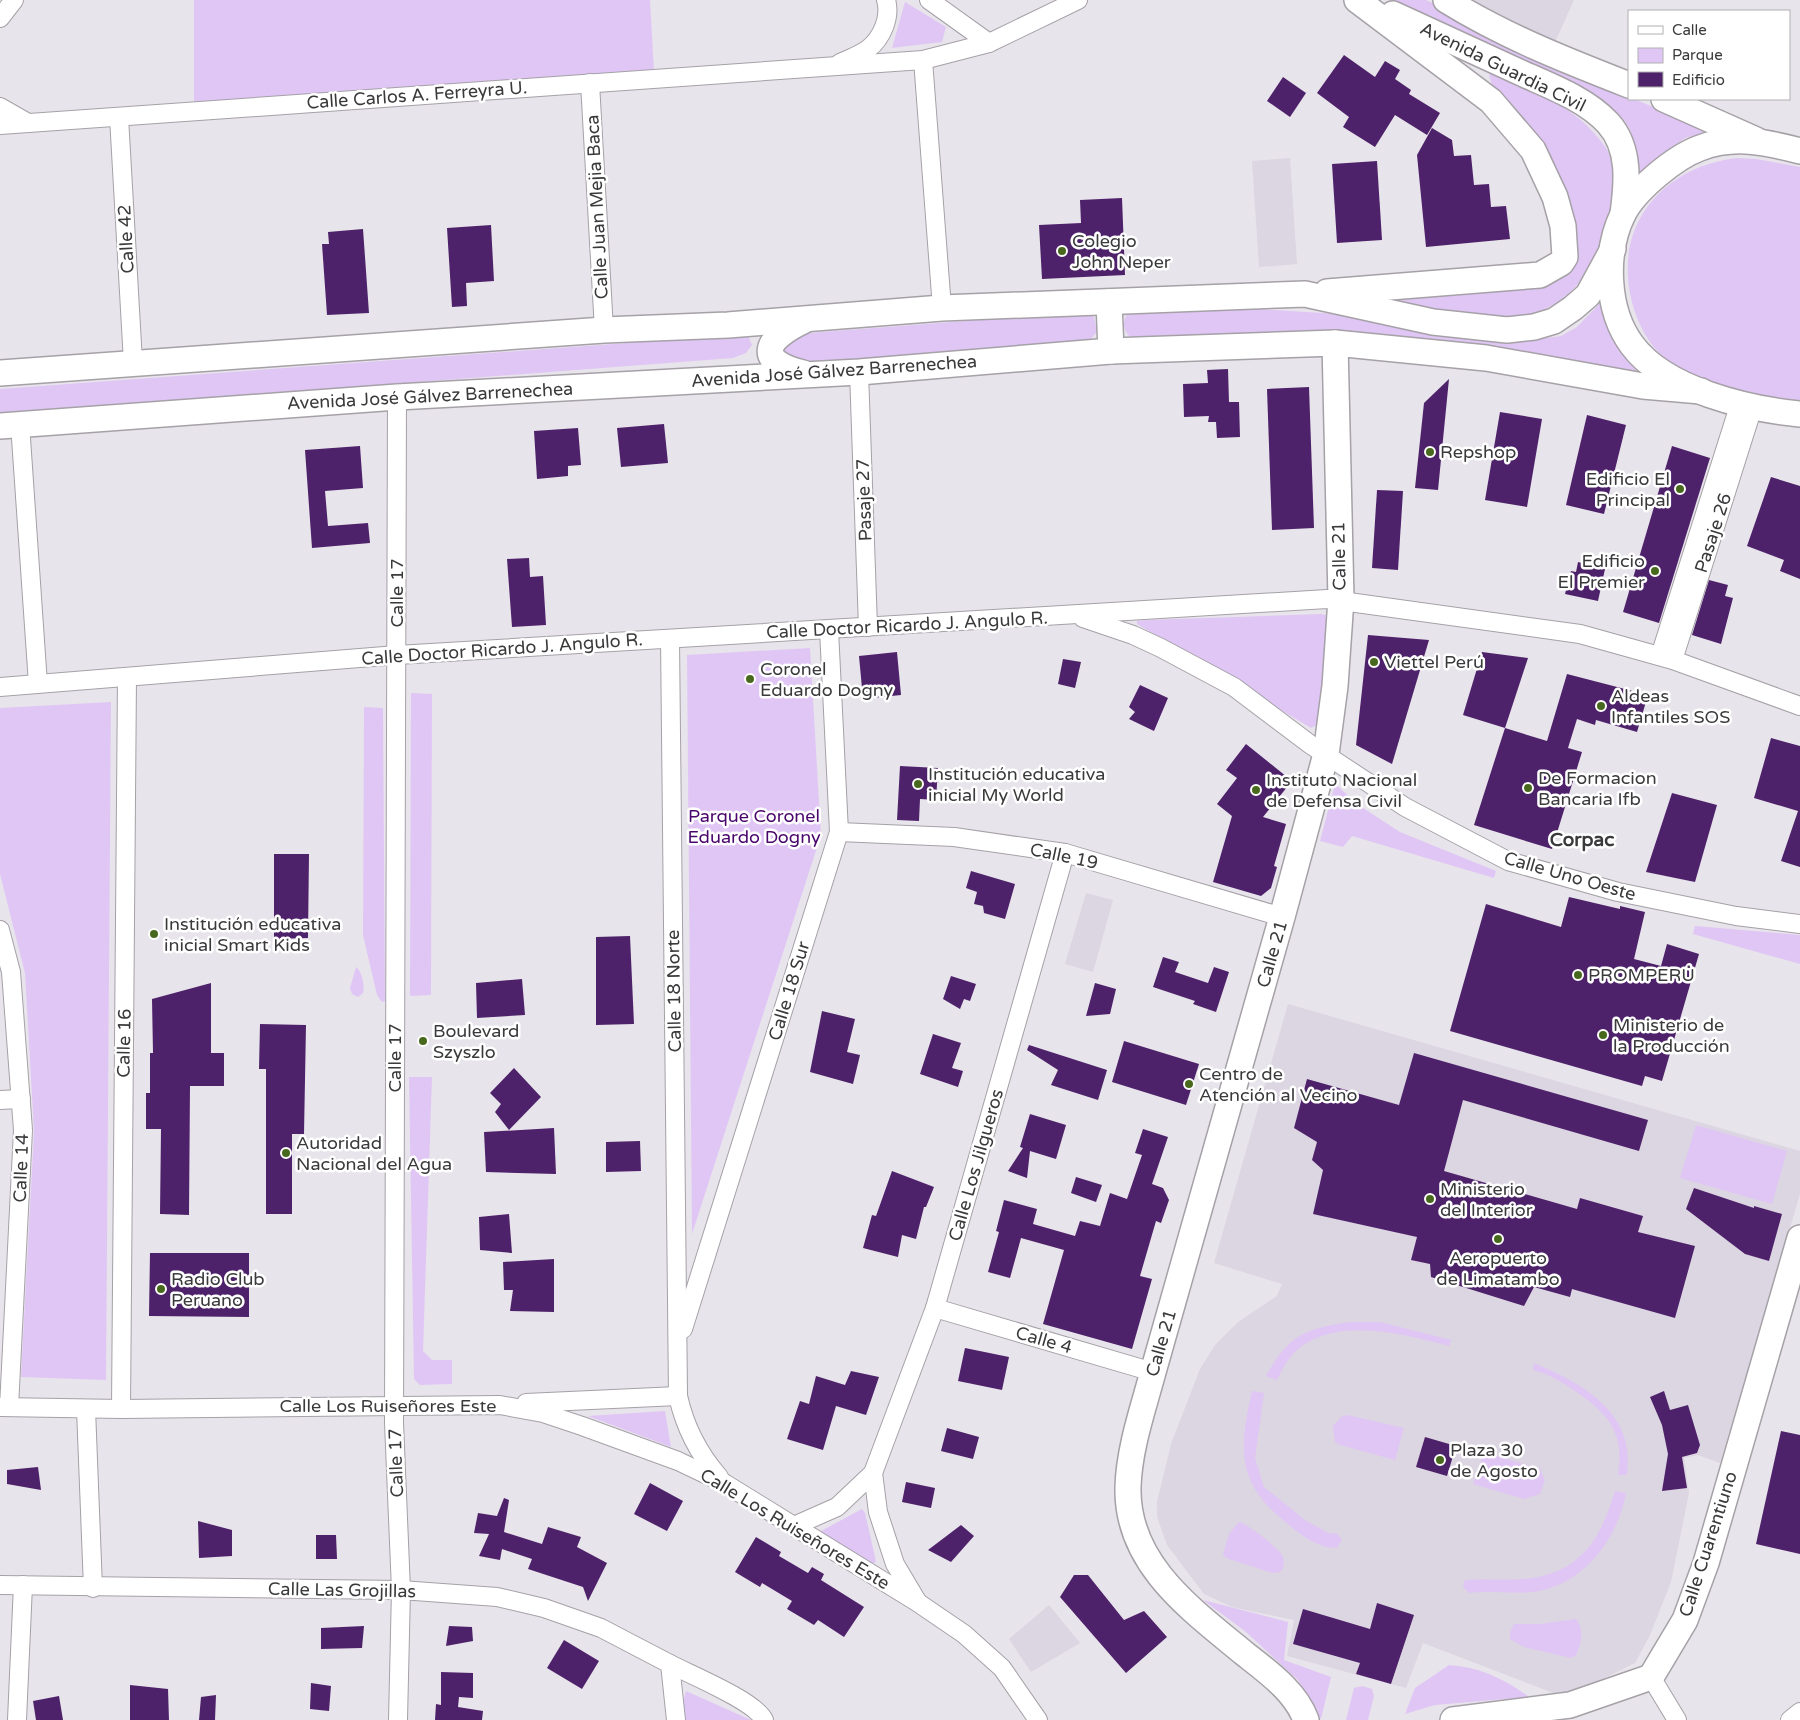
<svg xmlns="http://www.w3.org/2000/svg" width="1800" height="1720" viewBox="0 0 1800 1720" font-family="'Varela Round',sans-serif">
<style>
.built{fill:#dcd5e2}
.green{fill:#e0c6f5}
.building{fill:#4e226a}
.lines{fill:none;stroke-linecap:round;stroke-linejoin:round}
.street-casing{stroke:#a5a1a7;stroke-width:20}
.secondary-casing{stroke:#a5a1a7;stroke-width:28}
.street{stroke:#fff;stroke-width:18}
.secondary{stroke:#fff;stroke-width:25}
.poi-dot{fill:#48681d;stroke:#fff;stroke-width:2}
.labels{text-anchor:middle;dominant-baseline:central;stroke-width:5;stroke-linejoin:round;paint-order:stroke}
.street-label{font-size:18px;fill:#3a393b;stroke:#fff}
.poi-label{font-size:18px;fill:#3a393b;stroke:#fff;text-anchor:start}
.park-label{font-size:18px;fill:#49056b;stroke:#fff}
.neighbourhood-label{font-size:19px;font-weight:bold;fill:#3a393b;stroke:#fff}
</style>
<rect width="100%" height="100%" fill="#e8e4eb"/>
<g class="built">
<polygon points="1471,0 1574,0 1555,42 1470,2"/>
<polygon points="1290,158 1297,264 1259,267 1252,161"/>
<polygon points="1086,893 1113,900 1093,972 1065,964"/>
<polygon points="1288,1004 1800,1151 1800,1194 1720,1463 1698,1455 1684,1458 1689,1493 1671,1582 1650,1635 1635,1663 1572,1694 1556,1694 1423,1643 1406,1688 1287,1656 1294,1620 1232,1607 1204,1594 1167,1545 1157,1517 1157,1502 1171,1444 1200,1369 1215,1345 1238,1322 1277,1296 1282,1284 1214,1263"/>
<polygon points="1049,1605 1080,1643 1031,1672 1009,1639"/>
</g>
<g class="green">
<polygon points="194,0 650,0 654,72 194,102"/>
<path d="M 1393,0 L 1426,0 L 1629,97 L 1629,99 L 1634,99 L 1711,131 L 1685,138 L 1658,157 L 1637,179 C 1634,132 1636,124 1596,97 Z"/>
<polygon points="905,2 946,27 942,42 892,48"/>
<path d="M 1495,71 C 1535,92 1579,108 1606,148 C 1613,159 1613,175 1612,188 C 1612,237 1589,289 1543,310 C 1534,314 1523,319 1514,319 C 1504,320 1493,317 1484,316 C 1445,313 1409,305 1372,296 L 1555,273 L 1565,201 L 1551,158 L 1509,104 L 1493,88 L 1489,75 Z"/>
<path d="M 1737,158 L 1756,159 L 1800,167 L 1800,406 C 1756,397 1692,387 1660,354 C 1644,338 1634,315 1630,293 C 1616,220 1667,166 1737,158 Z"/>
<path d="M 1602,301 L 1614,343 L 1638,373 L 1391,338 L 1284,332 L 1134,341 C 1122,330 1120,321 1132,308 L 1193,305 L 1338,314 L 1501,339 L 1539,339 L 1561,336 L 1577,327 Z"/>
<polygon points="1084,312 1094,317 1097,332 1089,341 808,368 783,355 781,345 795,334"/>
<polygon points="736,335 748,336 752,345 746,353 733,358 0,414 0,389"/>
<polygon points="1321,614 1326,615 1332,623 1318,724 1311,728 1137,624 1137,621 1146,620"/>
<polygon points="810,648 821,835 692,1234 687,655"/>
<polygon points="411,693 432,694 431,995 410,996"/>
<polygon points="111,702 106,1380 21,1377 34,1131 25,973 0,874 0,708"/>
<polygon points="364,707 383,708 385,1001 382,1002 377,995 363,935"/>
<polygon points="1335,784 1360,806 1400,832 1496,871 1494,878 1352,836 1343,847 1320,841"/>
<polygon points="1695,926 1800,935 1800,964 1693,934"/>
<path d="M 356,967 C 362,971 365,986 363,993 L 358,997 L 352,994 L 350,988 Z"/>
<polygon points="409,1077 432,1077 423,1351 432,1360 452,1360 452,1384 420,1385 414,1379"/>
<polygon points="1696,1125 1787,1151 1772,1204 1680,1178"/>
<path d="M 1350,1322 L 1380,1322 L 1451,1340 L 1449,1346 C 1406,1335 1346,1318 1305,1344 C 1291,1352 1284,1366 1277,1380 L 1266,1376 C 1289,1335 1304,1329 1350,1322 Z"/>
<path d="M 1534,1363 C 1584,1384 1636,1413 1627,1475 L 1618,1475 C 1625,1433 1608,1413 1575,1391 C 1562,1382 1549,1374 1533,1370 Z"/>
<path d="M 1252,1391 L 1264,1393 L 1255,1458 L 1264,1487 L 1305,1520 L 1330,1534 L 1336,1533 L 1342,1539 L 1337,1548 C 1318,1548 1304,1537 1290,1526 C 1237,1484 1238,1453 1252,1391 Z"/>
<polygon points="665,1411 671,1447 588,1416"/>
<polygon points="1347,1415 1404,1428 1395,1460 1340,1445 1335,1442 1333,1426 1341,1417"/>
<polygon points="1484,1452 1540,1469 1545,1480 1540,1494 1524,1499 1473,1484"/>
<path d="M 1615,1491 L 1626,1493 C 1618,1537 1586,1582 1539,1591 C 1516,1595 1492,1590 1469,1593 L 1463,1587 L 1465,1580 C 1489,1578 1515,1582 1538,1577 C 1586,1567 1602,1533 1615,1491 Z"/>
<polygon points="862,1509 865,1513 875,1557 876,1562 871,1564 822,1536 821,1531"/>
<path d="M 1239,1522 C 1248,1524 1280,1549 1283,1557 C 1285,1563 1284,1568 1280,1572 L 1273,1573 L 1226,1558 L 1223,1554 L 1229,1534 Z"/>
<polygon points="1203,1600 1288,1622 1284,1660 1331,1677 1321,1719 1298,1680 1246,1632"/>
<path d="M 1576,1619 C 1585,1630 1581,1643 1576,1655 L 1571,1658 L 1524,1647 L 1510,1639 L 1510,1632 L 1514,1624 L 1540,1624 Z"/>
<path d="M 1449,1665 C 1479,1667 1505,1679 1529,1697 L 1435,1705 L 1405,1714 L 1415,1688 Z"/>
<polygon points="1362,1686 1372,1689 1374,1696 1368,1720 1346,1720 1354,1688"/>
<polygon points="686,1691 751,1720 679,1720"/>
</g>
<g class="building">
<polygon points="1344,55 1375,77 1385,61 1400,70 1395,79 1411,90 1409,94 1440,113 1427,135 1395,115 1375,147 1343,127 1349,117 1317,93"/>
<polygon points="1283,77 1306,93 1290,117 1267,101"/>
<polygon points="1432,128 1452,140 1454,156 1471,155 1474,185 1489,184 1491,207 1506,206 1510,239 1426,247 1417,155"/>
<polygon points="1377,161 1382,240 1337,243 1332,164"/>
<polygon points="1122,198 1125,275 1042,279 1039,225 1081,223 1080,200"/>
<polygon points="491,225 494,281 466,283 467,306 452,307 447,228"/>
<polygon points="363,229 369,313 327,315 322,244 329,244 328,232"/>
<polygon points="1228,369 1229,402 1239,402 1240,437 1217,438 1216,422 1208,422 1209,416 1184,417 1183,384 1208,383 1207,370"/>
<polygon points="1449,379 1438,490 1415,488 1424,403"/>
<polygon points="1309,387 1314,528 1272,530 1267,389"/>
<polygon points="1500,412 1542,419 1527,507 1485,500"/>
<polygon points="1587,415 1626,425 1604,514 1566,505"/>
<polygon points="664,424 668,463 621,467 617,428"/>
<polygon points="578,428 581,465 568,466 568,476 537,479 534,431"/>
<polygon points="360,446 363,488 325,491 328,526 368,523 370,543 312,548 305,450"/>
<polygon points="1672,446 1710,458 1659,623 1623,612"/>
<polygon points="1771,477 1800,486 1800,579 1780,571 1784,560 1747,546"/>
<polygon points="1377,490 1403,491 1398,570 1372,568"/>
<polygon points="529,558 530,577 543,576 546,625 512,627 507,559"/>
<polygon points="1578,562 1605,569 1598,601 1565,594 1571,571 1576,572"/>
<polygon points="1709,580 1728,585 1725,596 1733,598 1721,644 1692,635"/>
<polygon points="1368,635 1429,640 1392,764 1356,745"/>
<polygon points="897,652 901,695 863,699 859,656"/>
<polygon points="1482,652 1528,658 1505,728 1463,715"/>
<polygon points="1063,659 1081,662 1075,688 1058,684"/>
<polygon points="1567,674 1648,695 1637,732 1596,720 1595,725 1577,719 1568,748 1582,752 1552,849 1474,825 1505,728 1547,741"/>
<polygon points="1140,685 1168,698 1154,731 1129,719 1135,712 1129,707"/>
<polygon points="1771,738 1800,746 1800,867 1781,861 1798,811 1754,798"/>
<polygon points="1246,744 1292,781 1263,817 1286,824 1274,866 1277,867 1271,888 1261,896 1213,882 1232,816 1217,804 1237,778 1226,770"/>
<polygon points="900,766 938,768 936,800 920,799 919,821 897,820"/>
<polygon points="1672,793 1717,805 1695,882 1646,872"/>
<polygon points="274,854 309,854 308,938 274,939"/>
<polygon points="971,871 1015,884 1005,919 984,913 983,906 974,904 977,892 966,888"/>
<polygon points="1569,897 1620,909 1620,906 1645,912 1634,959 1661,966 1667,944 1699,954 1662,1081 1645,1076 1642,1086 1450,1031 1486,904 1561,927"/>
<polygon points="630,936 634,1024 596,1025 596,937"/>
<polygon points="1163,957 1179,962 1175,972 1208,983 1214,967 1229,972 1216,1012 1193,1004 1195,1001 1153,987"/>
<polygon points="951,976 976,984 970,1001 964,999 960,1009 943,999"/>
<polygon points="522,979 525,1015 477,1018 476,983"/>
<polygon points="211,983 211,1053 224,1053 224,1086 190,1086 189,1215 160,1214 161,1129 146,1129 146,1093 150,1093 150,1053 153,1053 152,999"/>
<polygon points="1095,983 1116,989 1110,1014 1086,1016"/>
<polygon points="822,1011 855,1019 847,1052 860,1055 853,1084 810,1072"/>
<polygon points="260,1024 306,1025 304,1134 292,1134 292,1214 266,1214 266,1069 259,1069"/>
<polygon points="933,1034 961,1043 952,1068 963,1071 958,1087 920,1074"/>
<polygon points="1124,1041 1199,1064 1186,1105 1112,1082"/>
<polygon points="1029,1045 1107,1070 1098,1100 1051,1085 1058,1070 1027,1050"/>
<polygon points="1414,1053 1648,1120 1639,1151 1463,1100 1444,1171 1577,1209 1580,1198 1643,1216 1638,1232 1695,1246 1675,1318 1572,1289 1570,1297 1534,1287 1524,1306 1431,1277 1430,1264 1411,1260 1417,1237 1313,1214 1323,1170 1312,1160 1317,1142 1294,1128 1307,1079 1399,1105"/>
<polygon points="514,1068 541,1097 509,1130 495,1112 501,1104 490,1093"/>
<polygon points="1030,1114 1066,1125 1056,1159 1030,1151 1027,1178 1008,1171 1023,1148 1020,1147"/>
<polygon points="554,1128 556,1174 486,1172 484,1132"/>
<polygon points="1143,1129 1168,1137 1152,1184 1163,1188 1169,1200 1161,1223 1156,1221 1140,1276 1152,1279 1132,1349 1043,1324 1064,1250 1021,1238 1010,1278 988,1272 999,1232 996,1231 1004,1200 1037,1209 1033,1224 1075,1236 1080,1221 1100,1226 1110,1193 1127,1199 1142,1155 1135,1153"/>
<polygon points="640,1141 641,1171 606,1172 606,1142"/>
<polygon points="892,1171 934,1187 926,1207 924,1207 916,1239 902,1235 898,1257 863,1248 872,1215 876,1216"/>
<polygon points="1076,1177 1102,1185 1096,1202 1071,1193"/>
<polygon points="1694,1188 1754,1208 1754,1206 1782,1214 1769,1261 1745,1254 1686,1209"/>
<polygon points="509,1214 512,1253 480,1250 479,1217"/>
<polygon points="150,1253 249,1253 249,1317 149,1316"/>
<polygon points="554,1259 554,1312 510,1311 513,1290 504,1290 503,1262"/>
<polygon points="965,1348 1009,1357 1002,1390 958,1381"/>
<polygon points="851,1371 879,1377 866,1415 836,1406 823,1450 787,1439 800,1401 809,1404 816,1376 845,1385"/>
<polygon points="1664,1391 1670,1410 1688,1405 1700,1445 1697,1453 1682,1457 1687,1488 1662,1491 1668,1454 1662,1425 1650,1397"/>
<polygon points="947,1428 979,1437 973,1459 941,1451"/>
<polygon points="1781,1431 1800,1435 1800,1554 1756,1544"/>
<polygon points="1425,1437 1456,1446 1447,1476 1416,1467"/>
<polygon points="38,1467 41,1490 7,1484 7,1470"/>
<polygon points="906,1482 935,1488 931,1508 902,1502"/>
<polygon points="650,1483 683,1501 667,1531 634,1514"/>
<polygon points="504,1498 509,1500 504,1532 542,1544 548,1527 581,1537 577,1547 607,1563 588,1601 583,1587 528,1569 532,1559 502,1549 500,1560 479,1556 489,1534 474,1533 478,1513 497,1516"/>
<polygon points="198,1521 232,1530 232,1556 199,1558"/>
<polygon points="961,1525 974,1536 951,1562 928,1550"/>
<polygon points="316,1535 336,1535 337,1559 316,1559"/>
<polygon points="756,1537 781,1552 779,1556 808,1573 812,1567 824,1574 821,1580 864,1607 844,1637 818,1620 814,1625 787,1609 792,1601 762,1583 760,1587 735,1572"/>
<polygon points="1074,1575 1088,1575 1124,1620 1144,1611 1167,1637 1126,1673 1060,1597"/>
<polygon points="1377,1603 1414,1615 1391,1684 1356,1674 1360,1663 1293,1644 1303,1609 1370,1629"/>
<polygon points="364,1626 362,1648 321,1649 321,1628"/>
<polygon points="449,1626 472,1627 473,1641 446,1646"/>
<polygon points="564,1640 599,1661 582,1689 547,1668"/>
<polygon points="441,1672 473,1673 473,1698 459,1697 458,1707 483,1711 482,1720 435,1720 436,1704 441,1705"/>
<polygon points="311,1683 331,1686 329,1711 310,1709"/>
<polygon points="130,1685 168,1689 169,1720 130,1720"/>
<polygon points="216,1695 215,1720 199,1720 201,1697"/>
<polygon points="59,1696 63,1720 36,1720 33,1701"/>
</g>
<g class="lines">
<defs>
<g id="street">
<polyline points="929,0 989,43"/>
<polyline points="0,18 14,0"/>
<polyline points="923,60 942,308"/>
<path d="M 840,63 C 849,59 860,55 868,49 C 882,38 891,17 886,0"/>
<polyline points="590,83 604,330"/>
<polyline points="0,107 28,123"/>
<polyline points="119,117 133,362"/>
<polyline points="0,125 923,60 989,43 1078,0"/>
<polyline points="859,372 868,627"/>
<polyline points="397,397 394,1423 401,1590 398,1720"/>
<polyline points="20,424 38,684"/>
<polyline points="1083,618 1133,635 1161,648 1234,687 1311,745 1405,807 1508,861 1618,892 1736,916 1800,924"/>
<path d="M 670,639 L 678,1396 C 685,1428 698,1453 719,1477"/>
<polyline points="1660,656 1740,403"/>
<polyline points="1673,660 1753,407"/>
<polyline points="0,687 397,655 1327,599 1580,634 1673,660 1800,706"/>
<polyline points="839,832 954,837 1065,853 1282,917"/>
<polyline points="0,930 11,972 23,1130 9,1407"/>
<polyline points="0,1100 21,1099"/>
<polyline points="935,1308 1153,1372"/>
<polyline points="683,1329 839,832 829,630"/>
<polyline points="526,1403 678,1396"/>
<polyline points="0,1407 121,1409 500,1405 543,1413 582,1426 678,1461 724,1483 917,1602 964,1634 1002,1668 1038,1720"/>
<polyline points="86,1409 93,1588"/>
<polyline points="121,1409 127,677"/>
<polyline points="873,1473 878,1512 895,1564 917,1601"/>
<polyline points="794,1526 837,1507 873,1473 935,1308 1065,853"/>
<polyline points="0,1585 401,1590 497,1597 544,1608 601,1628 670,1664 676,1720"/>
<path d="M 670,1664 C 691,1675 755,1701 764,1720"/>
<polyline points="1651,1677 1677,1720"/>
<polyline points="17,1720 23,1585"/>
<polyline points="1790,1720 1800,1712"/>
</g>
<g id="secondary">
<path d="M 1446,0 C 1504,36 1565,60 1629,85"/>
<path d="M 1393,14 C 1434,33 1475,52 1517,71 C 1547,85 1585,98 1608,123 C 1631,148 1627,184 1623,214"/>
<polyline points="1664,99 1756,140"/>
<path d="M 1800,151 C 1766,142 1734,135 1700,148 C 1675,157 1635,190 1623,214 C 1604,253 1606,310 1632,345 C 1665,390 1748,409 1800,414"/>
<polyline points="1327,292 1540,275 1561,263 1565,257 1563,226 1555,197 1533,150 1491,101 1357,0"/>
<polyline points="1109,302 1111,351"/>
<path d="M 803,321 C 765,339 754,361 803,373"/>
<polyline points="0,373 604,330 728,325 942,308 1305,294 1433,322 1507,330 1534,327 1554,321 1573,308 1588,295 1613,249"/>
<polyline points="0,426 397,397 859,372 1111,351 1335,343 1486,358 1643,386 1701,391"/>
<path d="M 1306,1720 C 1296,1692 1268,1672 1245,1654 C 1192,1610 1126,1564 1128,1487 C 1129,1449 1143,1409 1153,1372 L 1282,917 L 1326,754 L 1335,686 L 1341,599 L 1335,343"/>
<polyline points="1453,1720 1570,1705 1651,1677 1685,1620 1706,1563 1800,1238"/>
</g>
</defs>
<use href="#street" class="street-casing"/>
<use href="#secondary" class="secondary-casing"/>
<use href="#street" class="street"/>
<use href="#secondary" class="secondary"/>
</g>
<g class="poi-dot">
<circle cx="1062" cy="251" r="5"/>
<circle cx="1430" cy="452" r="5"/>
<circle cx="1680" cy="489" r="5"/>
<circle cx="1655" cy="571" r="5"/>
<circle cx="1374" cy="662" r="5"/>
<circle cx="750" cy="679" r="5"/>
<circle cx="1601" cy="706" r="5"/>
<circle cx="918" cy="784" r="5"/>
<circle cx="1528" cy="788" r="5"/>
<circle cx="1256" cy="790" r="5"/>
<circle cx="154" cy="934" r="5"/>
<circle cx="1578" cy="975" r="5"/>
<circle cx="1603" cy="1035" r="5"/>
<circle cx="423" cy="1041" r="5"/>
<circle cx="1189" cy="1084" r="5"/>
<circle cx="286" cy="1153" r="5"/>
<circle cx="1430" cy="1199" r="5"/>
<circle cx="1498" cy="1239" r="5"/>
<circle cx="161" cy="1289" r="5"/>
<circle cx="1440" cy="1460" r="5"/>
</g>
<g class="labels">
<g class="street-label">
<text transform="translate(1503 67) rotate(26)">Avenida Guardia Civil</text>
<text transform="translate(417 95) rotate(-4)">Calle Carlos A. Ferreyra U.</text>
<text transform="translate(597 207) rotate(-93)">Calle Juan Mejia Baca</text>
<text transform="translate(126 239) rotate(-93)">Calle 42</text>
<text transform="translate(834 371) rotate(-4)">Avenida José Gálvez Barrenechea</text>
<text transform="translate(430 396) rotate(-3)">Avenida José Gálvez Barrenechea</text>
<text transform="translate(864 500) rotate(-92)">Pasaje 27</text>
<text transform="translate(1713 533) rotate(-72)">Pasaje 26</text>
<text transform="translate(1339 556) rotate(-91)">Calle 21</text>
<text transform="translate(397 593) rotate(-90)">Calle 17</text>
<text transform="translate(907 625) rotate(-3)">Calle Doctor Ricardo J. Angulo R.</text>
<text transform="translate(502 649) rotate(-4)">Calle Doctor Ricardo J. Angulo R.</text>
<text transform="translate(1064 856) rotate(12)">Calle 19</text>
<text transform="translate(1570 876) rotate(16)">Calle Uno Oeste</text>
<text transform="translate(1272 954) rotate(-74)">Calle 21</text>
<text transform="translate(674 991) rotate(-91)">Calle 18 Norte</text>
<text transform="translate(789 991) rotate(-73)">Calle 18 Sur</text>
<text transform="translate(124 1043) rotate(-89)">Calle 16</text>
<text transform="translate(395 1058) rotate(-90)">Calle 17</text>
<text transform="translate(976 1165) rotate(-74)">Calle Los Jilgueros</text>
<text transform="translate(21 1168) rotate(-88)">Calle 14</text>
<text transform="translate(1044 1340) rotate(16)">Calle 4</text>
<text transform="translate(1161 1343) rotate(-74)">Calle 21</text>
<text x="388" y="1406">Calle Los Ruiseñores Este</text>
<text transform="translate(396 1463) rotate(-92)">Calle 17</text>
<text transform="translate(795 1529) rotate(31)">Calle Los Ruiseñores Este</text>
<text transform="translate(1708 1544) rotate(-72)">Calle Cuarentiuno</text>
<text transform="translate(342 1590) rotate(1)">Calle Las Grojillas</text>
</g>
<g class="poi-label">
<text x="1072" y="241">Colegio<tspan x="1072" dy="21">John Neper</tspan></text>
<text x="1440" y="452">Repshop</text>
<text x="1670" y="479" text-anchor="end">Edificio El<tspan x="1670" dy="21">Principal</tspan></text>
<text x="1645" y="561" text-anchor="end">Edificio<tspan x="1645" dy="21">El Premier</tspan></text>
<text x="1384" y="662">Viettel Perú</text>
<text x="760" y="669">Coronel<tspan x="760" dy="21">Eduardo Dogny</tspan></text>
<text x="1611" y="696">Aldeas<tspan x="1611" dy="21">Infantiles SOS</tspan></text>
<text x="928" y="774">Institución educativa<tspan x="928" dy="21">inicial My World</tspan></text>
<text x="1538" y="778">De Formacion<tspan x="1538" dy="21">Bancaria Ifb</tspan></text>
<text x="1266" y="780">Instituto Nacional<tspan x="1266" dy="21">de Defensa Civil</tspan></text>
<text x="164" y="924">Institución educativa<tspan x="164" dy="21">inicial Smart Kids</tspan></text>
<text x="1588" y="975">PROMPERÚ</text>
<text x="1613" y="1025">Ministerio de<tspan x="1613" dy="21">la Producción</tspan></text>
<text x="433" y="1031">Boulevard<tspan x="433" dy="21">Szyszlo</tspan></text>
<text x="1199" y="1074">Centro de<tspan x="1199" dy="21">Atención al Vecino</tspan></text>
<text x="296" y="1143">Autoridad<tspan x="296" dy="21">Nacional del Agua</tspan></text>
<text x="1440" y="1189">Ministerio<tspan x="1440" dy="21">del Interior</tspan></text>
<text x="1498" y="1258" text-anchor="middle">Aeropuerto<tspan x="1498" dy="21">de Limatambo</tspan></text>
<text x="171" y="1279">Radio Club<tspan x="171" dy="21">Peruano</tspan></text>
<text x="1450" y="1450">Plaza 30<tspan x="1450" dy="21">de Agosto</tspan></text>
</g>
<g class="park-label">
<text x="754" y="816">Parque Coronel<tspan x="754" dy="21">Eduardo Dogny</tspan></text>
</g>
<g class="neighbourhood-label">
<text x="1582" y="840">Corpac</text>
</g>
</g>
<rect x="1628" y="10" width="162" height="90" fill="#ffffff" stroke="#b0b0b1"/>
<rect x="1638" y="26" width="25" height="8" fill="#ffffff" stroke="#b0b0b1"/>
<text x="1672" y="35" font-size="15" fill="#3a393b">Calle</text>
<rect x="1638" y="48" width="25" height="15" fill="#e0c6f5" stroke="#b0b0b1"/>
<text x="1672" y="60" font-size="15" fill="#3a393b">Parque</text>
<rect x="1638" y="72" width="25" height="15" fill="#4e226a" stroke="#b0b0b1"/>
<text x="1672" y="85" font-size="15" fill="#3a393b">Edificio</text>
</svg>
